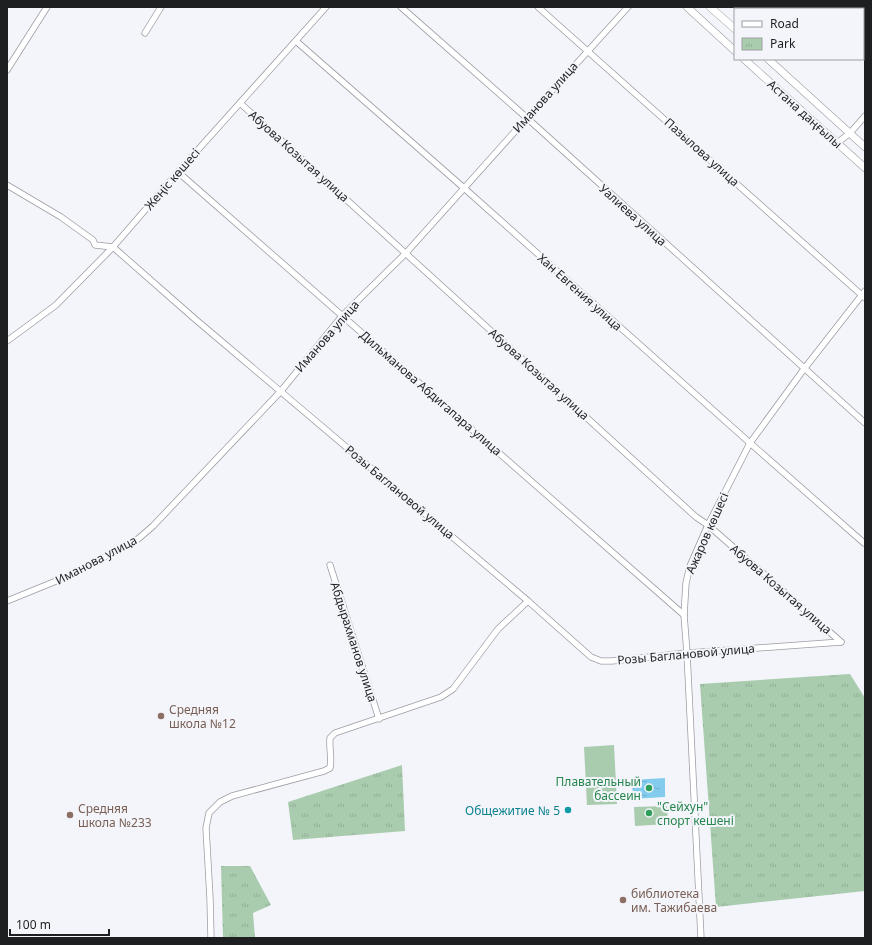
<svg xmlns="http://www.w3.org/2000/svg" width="872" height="945" viewBox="0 0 872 945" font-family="'Noto Sans',sans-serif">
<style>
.green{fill:#a9ccae}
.park{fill:url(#park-tufts)}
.water{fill:url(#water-ripples)}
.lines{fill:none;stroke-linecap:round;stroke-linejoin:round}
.minor-casing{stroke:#9b9da2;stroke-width:7}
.tertiary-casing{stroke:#9b9da2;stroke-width:8}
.minor{stroke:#fff;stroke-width:5.5}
.tertiary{stroke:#fff;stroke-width:7}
.education-dot{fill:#8d6e63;stroke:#f3f5fa;stroke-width:1.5}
.leisure-dot{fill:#2e9e5b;stroke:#f3f5fa;stroke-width:1.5}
.culture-dot{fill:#0f9aa8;stroke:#f3f5fa;stroke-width:1.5}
.labels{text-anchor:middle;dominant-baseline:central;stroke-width:4;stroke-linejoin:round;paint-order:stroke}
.street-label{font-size:12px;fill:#1e1f21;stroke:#f3f5fa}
.education-label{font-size:12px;fill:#785e54;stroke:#f3f5fa;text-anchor:start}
.leisure-label{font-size:12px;fill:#27864d;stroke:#f3f5fa;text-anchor:end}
.culture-label{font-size:12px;fill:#0d838f;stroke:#f3f5fa;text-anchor:end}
</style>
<defs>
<pattern id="park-tufts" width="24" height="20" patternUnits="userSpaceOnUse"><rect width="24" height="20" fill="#a9ccae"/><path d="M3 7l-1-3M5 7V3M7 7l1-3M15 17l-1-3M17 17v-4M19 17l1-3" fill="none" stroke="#91af95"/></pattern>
<pattern id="water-ripples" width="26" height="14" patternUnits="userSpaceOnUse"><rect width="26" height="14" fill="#83ccee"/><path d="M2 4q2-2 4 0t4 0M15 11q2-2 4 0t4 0" fill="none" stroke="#71afcc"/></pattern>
</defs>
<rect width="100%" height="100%" fill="#f3f5fa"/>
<g class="green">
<polygon points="614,745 617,804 587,805 584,747"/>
<polygon points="667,806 668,824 635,826 634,807"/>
</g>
<g class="park">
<polygon points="850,674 865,698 865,891 716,907 700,684"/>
<polygon points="402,765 405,831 293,840 288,802"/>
<polygon points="221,866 250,866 271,905 253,913 255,938 223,938"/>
</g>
<polygon class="water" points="665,778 665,797 633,799 632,780"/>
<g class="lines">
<defs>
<g id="minor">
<polyline points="401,7 527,118 865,423"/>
<polyline points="538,7 865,298"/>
<polyline points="791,9 793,7"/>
<polyline points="145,33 161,7"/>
<polyline points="296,41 464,188 750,443 864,543"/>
<polyline points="7,70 47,7"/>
<polyline points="240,103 696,517 708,525 841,642"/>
<polyline points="837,143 850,133 865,116"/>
<polyline points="178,172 684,615"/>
<polyline points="7,185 61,217 93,240 95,245 113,247 195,319 528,601 591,657 601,661 612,661 687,653 841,642"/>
<polyline points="7,341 56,305 113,247 178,172 326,7"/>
<polyline points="330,565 379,719"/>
<polyline points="7,601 71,575 138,539 153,526 281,391 342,316 406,253 527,118 628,7"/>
<path d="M 211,938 L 210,898 L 206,828 L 209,813 L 220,802 L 232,796 L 324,771 L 330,768 C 332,758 329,748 330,738 L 335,733 L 441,697 L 453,689 L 498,629 L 528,601"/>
<polyline points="701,938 687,653 684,615 686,583 690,566 708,525 750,443 804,369 865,291"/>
</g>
<g id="tertiary">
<polyline points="687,7 735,51"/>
<polyline points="710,7 735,29"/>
<polyline points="744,59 865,168"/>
<polyline points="768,59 865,147"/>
</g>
</defs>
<use href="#minor" class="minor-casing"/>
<use href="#tertiary" class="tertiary-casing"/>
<use href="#minor" class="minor"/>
<use href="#tertiary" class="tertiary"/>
</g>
<g class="education-dot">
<circle cx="161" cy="716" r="4"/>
<circle cx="70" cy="815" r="4"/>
<circle cx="623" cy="900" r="4"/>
</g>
<g class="leisure-dot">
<circle cx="649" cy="788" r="4"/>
<circle cx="649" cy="813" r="4"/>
</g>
<circle class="culture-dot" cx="568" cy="810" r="4"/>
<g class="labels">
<g class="street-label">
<text transform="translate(545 97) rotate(-48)">Иманова улица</text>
<text transform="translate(805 114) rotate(42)">Астана даңғылы</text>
<text transform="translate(702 152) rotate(42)">Пазылова улица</text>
<text transform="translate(299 156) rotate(42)">Абуова Козытая улица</text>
<text transform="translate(172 179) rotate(-49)">Жеңіс көшесі</text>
<text transform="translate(633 215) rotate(42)">Уалиева улица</text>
<text transform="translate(580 292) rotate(42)">Хан Евгения улица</text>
<text transform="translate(327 336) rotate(-49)">Иманова улица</text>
<text transform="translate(539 374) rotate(42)">Абуова Козытая улица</text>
<text transform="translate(431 393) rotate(41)">Дильманова Абдигапара улица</text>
<text transform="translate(400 492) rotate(40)">Розы Баглановой улица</text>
<text transform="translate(707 533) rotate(-66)">Ажаров көшесі</text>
<text transform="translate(96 560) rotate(-28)">Иманова улица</text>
<text transform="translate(781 589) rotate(41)">Абуова Козытая улица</text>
<text transform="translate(354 642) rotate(72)">Абдырахманов улица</text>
<text transform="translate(686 654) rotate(-5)">Розы Баглановой улица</text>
</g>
<g class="education-label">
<text x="169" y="709">Средняя<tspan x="169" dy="14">школа №12</tspan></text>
<text x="78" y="808">Средняя<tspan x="78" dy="14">школа №233</tspan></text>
<text x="631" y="893">библиотека<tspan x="631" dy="14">им. Тажибаева</tspan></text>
</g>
<g class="leisure-label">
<text x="641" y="781">Плавательный<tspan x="641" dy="14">бассеин</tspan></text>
<text x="657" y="806" text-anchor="start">"Сейхун"<tspan x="657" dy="14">спорт кешені</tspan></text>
</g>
<g class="culture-label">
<text x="560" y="810">Общежитие № 5</text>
</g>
</g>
<rect width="872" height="945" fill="none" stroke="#1e1f21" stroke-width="16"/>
<rect x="734" y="8" width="130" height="52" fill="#f3f5fa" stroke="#9e9fa3"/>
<rect x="742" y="21" width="20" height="6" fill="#ffffff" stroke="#9e9fa3"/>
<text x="770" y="28" font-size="12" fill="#1e1f21">Road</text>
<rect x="742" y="38" width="20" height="12" fill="url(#park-tufts)" stroke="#9e9fa3"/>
<text x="770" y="48" font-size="12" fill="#1e1f21">Park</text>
<path d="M10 929v6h99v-6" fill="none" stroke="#1e1f21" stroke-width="2"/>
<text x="16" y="929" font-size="12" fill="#1e1f21" stroke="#f3f5fa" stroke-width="3" paint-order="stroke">100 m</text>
</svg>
